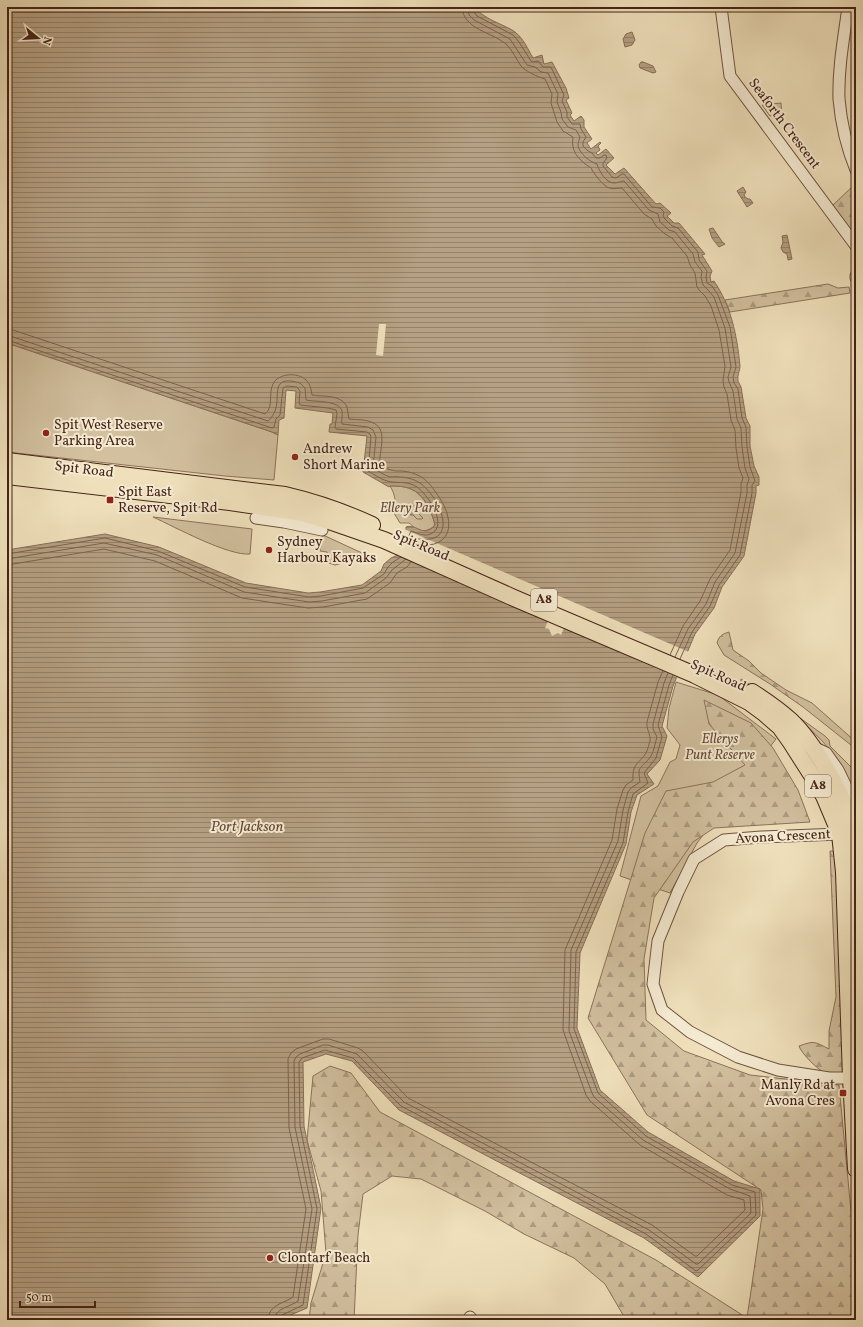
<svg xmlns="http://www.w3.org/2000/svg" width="863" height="1327" viewBox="0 0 863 1327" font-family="Vollkorn,serif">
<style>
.green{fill:#d2c09f;stroke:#8c725a}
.forest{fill:url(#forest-firs);stroke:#8c725a}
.water{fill:url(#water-rules);stroke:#886e57}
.pier{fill:#efe0bb}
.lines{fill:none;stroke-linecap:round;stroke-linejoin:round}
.shore{stroke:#7d624c;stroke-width:1}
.minor-casing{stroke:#70523f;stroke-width:13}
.highway-casing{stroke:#452316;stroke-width:18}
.minor{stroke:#f5ebd3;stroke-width:11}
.highway{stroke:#efe0bb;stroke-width:16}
.poi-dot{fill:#8f2418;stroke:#f5ebd3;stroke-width:1.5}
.labels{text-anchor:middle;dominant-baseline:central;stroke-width:4;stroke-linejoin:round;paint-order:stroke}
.shield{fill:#f5ebd3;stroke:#7a5f4f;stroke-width:1}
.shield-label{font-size:13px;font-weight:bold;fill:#452316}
.street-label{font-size:14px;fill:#452316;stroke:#f5ebd3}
.poi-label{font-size:14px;fill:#452316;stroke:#f5ebd3;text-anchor:start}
.park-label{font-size:14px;font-style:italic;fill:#684a38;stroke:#f5ebd3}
.water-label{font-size:15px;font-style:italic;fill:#674837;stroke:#f5ebd3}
</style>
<defs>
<pattern id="forest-firs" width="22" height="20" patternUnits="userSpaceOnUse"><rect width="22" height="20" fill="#d2c09f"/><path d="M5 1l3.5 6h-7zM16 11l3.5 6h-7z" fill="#ac9c81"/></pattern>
<pattern id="water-rules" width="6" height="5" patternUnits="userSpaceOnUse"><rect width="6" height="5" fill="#b5a083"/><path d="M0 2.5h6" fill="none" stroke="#95826a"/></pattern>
</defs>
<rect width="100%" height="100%" fill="#efe0bb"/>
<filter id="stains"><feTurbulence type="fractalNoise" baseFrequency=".005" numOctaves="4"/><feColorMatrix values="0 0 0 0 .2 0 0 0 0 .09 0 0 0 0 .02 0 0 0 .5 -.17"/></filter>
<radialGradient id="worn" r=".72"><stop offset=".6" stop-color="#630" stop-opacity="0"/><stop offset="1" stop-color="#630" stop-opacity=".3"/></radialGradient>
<g class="green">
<polygon points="781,103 782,118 779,118 778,115 770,116 762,105"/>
<polygon points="7,343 272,432 278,435 274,480 225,476 7,452"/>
<path d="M 390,486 C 397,486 404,486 411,489 C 424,494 432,512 435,525 C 429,531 422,533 414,528 C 413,526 411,524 409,523 C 408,523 403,523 400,523 L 394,513 C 395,511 395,509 395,507 C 395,497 395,495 390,486 Z"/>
<path d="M 153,517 L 252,529 L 250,554 C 228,556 175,527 153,517 Z"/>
<polygon points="323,535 362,553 346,562 335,565 326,562 327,552 320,551"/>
<path d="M 741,679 L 768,695 L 825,736 L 829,740 L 830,746 L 856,772 L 856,799 C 848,784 841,769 833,755 C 815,727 770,696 741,681 Z"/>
<polygon points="676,682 718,695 776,739 697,843 670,893 620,876 641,796 658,786 670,762 676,759 680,745 667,728 669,708"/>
</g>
<g class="forest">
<polygon points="855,184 856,186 856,238 832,206"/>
<polygon points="828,284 838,288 849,287 850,293 730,312 725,300"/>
<polygon points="407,504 411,506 415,506 416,509 418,508 419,509 417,512 423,518 422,519 417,519 413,515 410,515 409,510 405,508"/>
<path d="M 729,632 L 733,650 L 749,661 L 761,673 L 786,690 L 812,703 L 856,742 L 856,749 L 803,707 L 770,684 L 724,655 L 717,643 C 719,636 722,634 729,632 Z"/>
<polygon points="704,700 751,723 773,748 798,790 810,822 714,828 693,842 654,898 644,959 646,1020 684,1051 750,1075 839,1085 856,1264 856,1320 626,1320 605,1284 574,1258 524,1234 485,1211 421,1179 392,1176 363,1194 358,1235 354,1320 309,1320 311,1303 326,1253 321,1191 307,1140 313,1076 330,1066 351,1073 380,1112 656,1260 747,1318 763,1209 761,1190 647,1115 588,1018 645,833 666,791 713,782 745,765 709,724"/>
<path d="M 830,851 L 837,851 L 844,1074 C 838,1074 830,1075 825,1073 C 818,1070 801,1053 799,1046 C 815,1040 815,1042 829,1049 L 829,1031 L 836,997 Z"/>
</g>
<g class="water">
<path d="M 7,7 L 476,7 C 480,18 506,25 515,32 C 523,38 528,49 533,58 L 542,55 L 544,64 L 552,62 L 566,88 L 569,98 L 566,100 L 572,113 L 570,115 L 574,121 L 581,116 L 584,120 L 584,127 L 592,139 L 587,143 L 591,149 L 600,142 L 601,143 L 598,146 L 600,150 L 596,153 L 598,155 L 606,149 L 614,158 L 606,165 L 615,174 L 624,168 L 656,204 L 660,203 L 671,213 L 667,216 L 674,223 L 679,223 L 705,254 L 702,255 L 712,271 L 710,276 L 711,282 L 714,281 C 731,306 737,335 740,366 C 740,371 737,375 738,381 L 741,387 L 746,418 L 750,426 L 750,446 L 754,466 L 759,477 L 759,485 L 756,486 L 756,493 L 744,556 L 722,587 L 714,608 L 695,634 L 673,686 L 662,726 L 667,736 L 660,760 L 647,774 L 654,784 L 637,795 L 631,812 L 626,844 L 580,953 L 577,1028 L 600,1090 L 648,1132 L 734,1181 L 760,1189 L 760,1216 L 698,1277 L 644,1238 L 399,1110 L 352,1061 L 326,1054 L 303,1062 L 304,1126 L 321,1208 L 307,1308 L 279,1320 L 7,1320 L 7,550 L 105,534 L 159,547 L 246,583 L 308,593 L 320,592 L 362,585 L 381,571 L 384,564 L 391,558 L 398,555 L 406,530 L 406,527 C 417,523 423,539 435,525 C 432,512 424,494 411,489 C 404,486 397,486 390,486 L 389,487 L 363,472 L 367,436 L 329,432 L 330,424 L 332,424 L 333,413 L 295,408 L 296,391 L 286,390 L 284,418 L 279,420 L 278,435 L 272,432 L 7,343 Z"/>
<polygon points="632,32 635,40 632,45 625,47 623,39 626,34"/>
<polygon points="641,62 643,62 653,66 656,72 653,73 640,68 639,65"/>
<polygon points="743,187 746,192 744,195 745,197 748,199 750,199 753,203 747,207 737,191"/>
<polygon points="713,228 723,243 724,243 725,244 719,247 712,238 709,229"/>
<polygon points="787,235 792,259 788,260 787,254 783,252 781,248 783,242 782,236"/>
</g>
<g class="pier">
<polygon points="379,324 386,324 383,356 376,355"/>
<polygon points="404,529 689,652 678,678 564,628 561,635 558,633 552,636 549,629 545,628 548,621 396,554"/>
</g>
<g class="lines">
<g class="shore">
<path d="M 462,7 C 463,30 493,32 507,45 C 513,51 516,59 521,66 C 525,71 538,77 545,79 L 552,94 L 551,103 L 557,122 L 563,131 L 573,137 C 571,151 577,158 588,166 C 591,168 591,167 592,170 C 596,176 601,183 607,187 C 612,190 617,188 622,188 L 644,214 L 652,219 L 656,226 L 665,234 L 672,238 L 687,256 L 690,265 L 695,273 L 697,287 L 700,291 L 705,296 L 711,306 L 719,330 L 725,366 L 723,381 L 724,387 L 727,394 L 731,420 L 735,430 L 736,448 L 739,468 L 743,478 L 741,484 L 741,492 L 730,550 L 710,579 L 700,601 L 683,626 L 670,655"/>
<path d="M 468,7 L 469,15 L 474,20 L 510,39 L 527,65 L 535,67 L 541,72 L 548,73 L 558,94 L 557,102 L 561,112 L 562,119 L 568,127 L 576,130 L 580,137 C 579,140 578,143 578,146 C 580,154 590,162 597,164 C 599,171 606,183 614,183 C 618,183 621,181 624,181 L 649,210 L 658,214 L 660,222 L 669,230 L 675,232 L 693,254 L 695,262 L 702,271 L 701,277 L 703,285 L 709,291 L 714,297 L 725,328 L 731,367 L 728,377 L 729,382 L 733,391 L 737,419 L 741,428 L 742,447 L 745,468 L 749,479 L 747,485 L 747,493 L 735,553 L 715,582 L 706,604 L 688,629 L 675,657"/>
<polyline points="473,7 474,12 477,16 513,35 519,42 531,61 533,62 538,61 543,67 551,67 564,95 562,101 567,112 567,117 572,124 580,124 581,129 586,137 583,142 583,146 588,151 592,153 596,158 600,158 604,155 606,155 607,158 603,163 603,166 612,177 616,178 622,174 624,174 652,207 660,208 664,212 663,216 665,219 672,226 678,228 698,252 699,260 707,271 706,277 707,283 712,286 718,295 730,327 736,367 733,377 734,383 738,389 742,418 746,427 747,447 750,467 755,481 752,485 752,493 740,555 719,585 710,606 692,632 680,659"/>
<path d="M 7,329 L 13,330 L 265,414 C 274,407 268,394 273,384 C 278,373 298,372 306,380 C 311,385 311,390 312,395 C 323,397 341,394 347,407 C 348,411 348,415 349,419 C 356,420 364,419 371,422 C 390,428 378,452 380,465 C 383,467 387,469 391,470 C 394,471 397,471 400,471 C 408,471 417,474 423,478 C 430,483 434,490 439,497 C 450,513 457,540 430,545 C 426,546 422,545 418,545"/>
<path d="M 7,335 L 268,421 C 270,420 274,414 275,411 C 281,396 269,374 300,383 L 305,388 L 306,400 C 315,402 339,400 342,411 C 343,416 341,420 342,424 L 368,427 L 373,430 L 376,437 L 373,468 C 378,471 384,475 390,477 C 393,477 396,476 399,477 C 406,477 414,479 420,483 C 442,499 461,548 414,538 L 411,542"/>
<path d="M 7,340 L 272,428 L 274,427 L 276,419 L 280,415 L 283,388 L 287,386 L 297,387 L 300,391 L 299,403 L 300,405 L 328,408 L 336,410 L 337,414 L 335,427 L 336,429 L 367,432 L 370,434 L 371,437 L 368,471 C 374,474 380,479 387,481 C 397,484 406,480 417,487 C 427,494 446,521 434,532 C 431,534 429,535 425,535 C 420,535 415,532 411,531 L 407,540"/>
<polyline points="7,554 105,538 158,551 245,587 309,597 321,596 363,588 384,574 388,567 393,562 401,557"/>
<polyline points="7,559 104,543 157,555 244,592 309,602 322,601 365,593 386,578 392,570 406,559"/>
<polyline points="7,565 104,549 155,561 242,598 308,608 323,607 367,599 390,583 397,573 407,567 411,562"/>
<path d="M 268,1320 C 269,1304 283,1304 293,1297 L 306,1209 L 289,1128 L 288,1059 L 291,1053 L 296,1049 L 323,1039 L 329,1039 L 358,1048 L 363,1051 L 408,1098 L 652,1225 L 695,1256 L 697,1256 L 745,1210 L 744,1200 L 727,1195 L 640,1145 L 590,1101 L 586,1095 L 563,1030 L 565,950 L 612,840 L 617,809 L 623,790 L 626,785 L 633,780 C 632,763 639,764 646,753 C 648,749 649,744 650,741 C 651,735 646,729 647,722 L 658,682 L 663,671"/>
<path d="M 274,1320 C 275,1308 290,1307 298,1301 L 312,1209 L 295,1127 L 294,1061 L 296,1057 L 300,1054 L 323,1045 L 328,1045 L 357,1054 L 404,1102 L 649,1230 L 696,1264 L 698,1264 L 751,1213 L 750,1196 L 730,1189 L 643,1140 L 594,1097 L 592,1093 L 569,1031 L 571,950 L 618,841 L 623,810 L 628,792 L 631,788 L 640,782 C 637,764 641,770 651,756 C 654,751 655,743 657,737 L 653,729 L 653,724 L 664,683 L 668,673"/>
<polyline points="279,1320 282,1315 303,1305 317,1209 300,1126 299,1062 302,1058 325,1050 353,1058 401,1106 646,1234 696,1271 698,1270 756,1215 755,1192 732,1185 646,1136 598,1093 574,1029 576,952 623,843 628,812 633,794 648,783 644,773 656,758 662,737 658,725 669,685 673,675"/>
</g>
<defs>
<g id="minor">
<polyline points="721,7 730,76 856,246"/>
<path d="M 848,7 C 844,37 838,68 839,99 C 841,123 847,148 856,170"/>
<polyline points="856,276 856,278"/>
<polyline points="256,518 284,522 322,530"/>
<polyline points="813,747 826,753 838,770 852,799 856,802"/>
<polyline points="840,834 761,837 724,840 694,859 678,892 658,941 653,984 662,1010 690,1032 738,1057 778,1070 829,1078 851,1078"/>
<polyline points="470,1317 470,1320"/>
</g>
<g id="highway">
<path d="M 7,461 L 285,495 C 315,502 344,512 372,525"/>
<polyline points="7,476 230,502 303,513 329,521 384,540 514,598 695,675 749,702 764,713 780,727 790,741 813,777 824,796 840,834 844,872 851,1078 856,1169"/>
<path d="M 752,692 C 766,701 779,710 791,721 C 814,743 848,801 853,833 C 855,847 855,861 856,876"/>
</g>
</defs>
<use href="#minor" class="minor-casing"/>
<use href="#highway" class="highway-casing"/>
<use href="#minor" class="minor"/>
<use href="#highway" class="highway"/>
</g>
<g class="poi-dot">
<circle cx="46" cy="433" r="4"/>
<circle cx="295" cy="457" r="4"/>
<rect x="106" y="496" width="8" height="8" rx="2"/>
<circle cx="269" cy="550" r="4"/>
<rect x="839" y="1089" width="8" height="8" rx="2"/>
<circle cx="270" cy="1258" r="4"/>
</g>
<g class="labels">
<g class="shield">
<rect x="531" y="589" width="26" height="22" rx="3"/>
<rect x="805" y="775" width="26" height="22" rx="3"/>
</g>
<g class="shield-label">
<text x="544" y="600">A8</text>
<text x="818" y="786">A8</text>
</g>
<g class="street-label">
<text transform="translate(784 124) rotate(53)">Seaforth Crescent</text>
<text transform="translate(84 470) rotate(7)">Spit Road</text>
<text transform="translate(421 546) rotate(23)">Spit Road</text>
<text transform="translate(718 676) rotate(24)">Spit Road</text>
<text transform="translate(783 837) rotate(-3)">Avona Crescent</text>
</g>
<g class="poi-label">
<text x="54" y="425">Spit West Reserve<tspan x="54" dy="16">Parking Area</tspan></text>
<text x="303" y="449">Andrew<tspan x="303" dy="16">Short Marine</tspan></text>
<text x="118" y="492">Spit East<tspan x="118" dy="16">Reserve, Spit Rd</tspan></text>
<text x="277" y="542">Sydney<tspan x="277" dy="16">Harbour Kayaks</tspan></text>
<text x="835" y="1085" text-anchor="end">Manly Rd at<tspan x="835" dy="16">Avona Cres</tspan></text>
<text x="278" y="1258">Clontarf Beach</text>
</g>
<g class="park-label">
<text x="410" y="508">Ellery Park</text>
<text x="720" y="739">Ellerys<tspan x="720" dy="16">Punt Reserve</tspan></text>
</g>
<g class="water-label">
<text x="247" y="827">Port Jackson</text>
</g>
</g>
<rect width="863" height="1327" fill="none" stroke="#efe0bb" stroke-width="24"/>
<rect x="8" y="8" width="847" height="1311" fill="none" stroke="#452316" stroke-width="2"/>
<rect x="12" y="12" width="839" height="1303" fill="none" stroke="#452316"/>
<g transform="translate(38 38) rotate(108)" stroke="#f5ebd3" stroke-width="3" paint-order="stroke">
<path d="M0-3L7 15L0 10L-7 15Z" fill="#452316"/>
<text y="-6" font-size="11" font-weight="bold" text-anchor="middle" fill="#452316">N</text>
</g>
<path d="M20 1301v6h75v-6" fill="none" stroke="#452316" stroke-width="2"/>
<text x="26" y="1301" font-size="12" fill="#452316" stroke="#f5ebd3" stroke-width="3" paint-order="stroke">50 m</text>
<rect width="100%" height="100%" filter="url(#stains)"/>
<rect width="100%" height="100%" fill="url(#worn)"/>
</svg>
